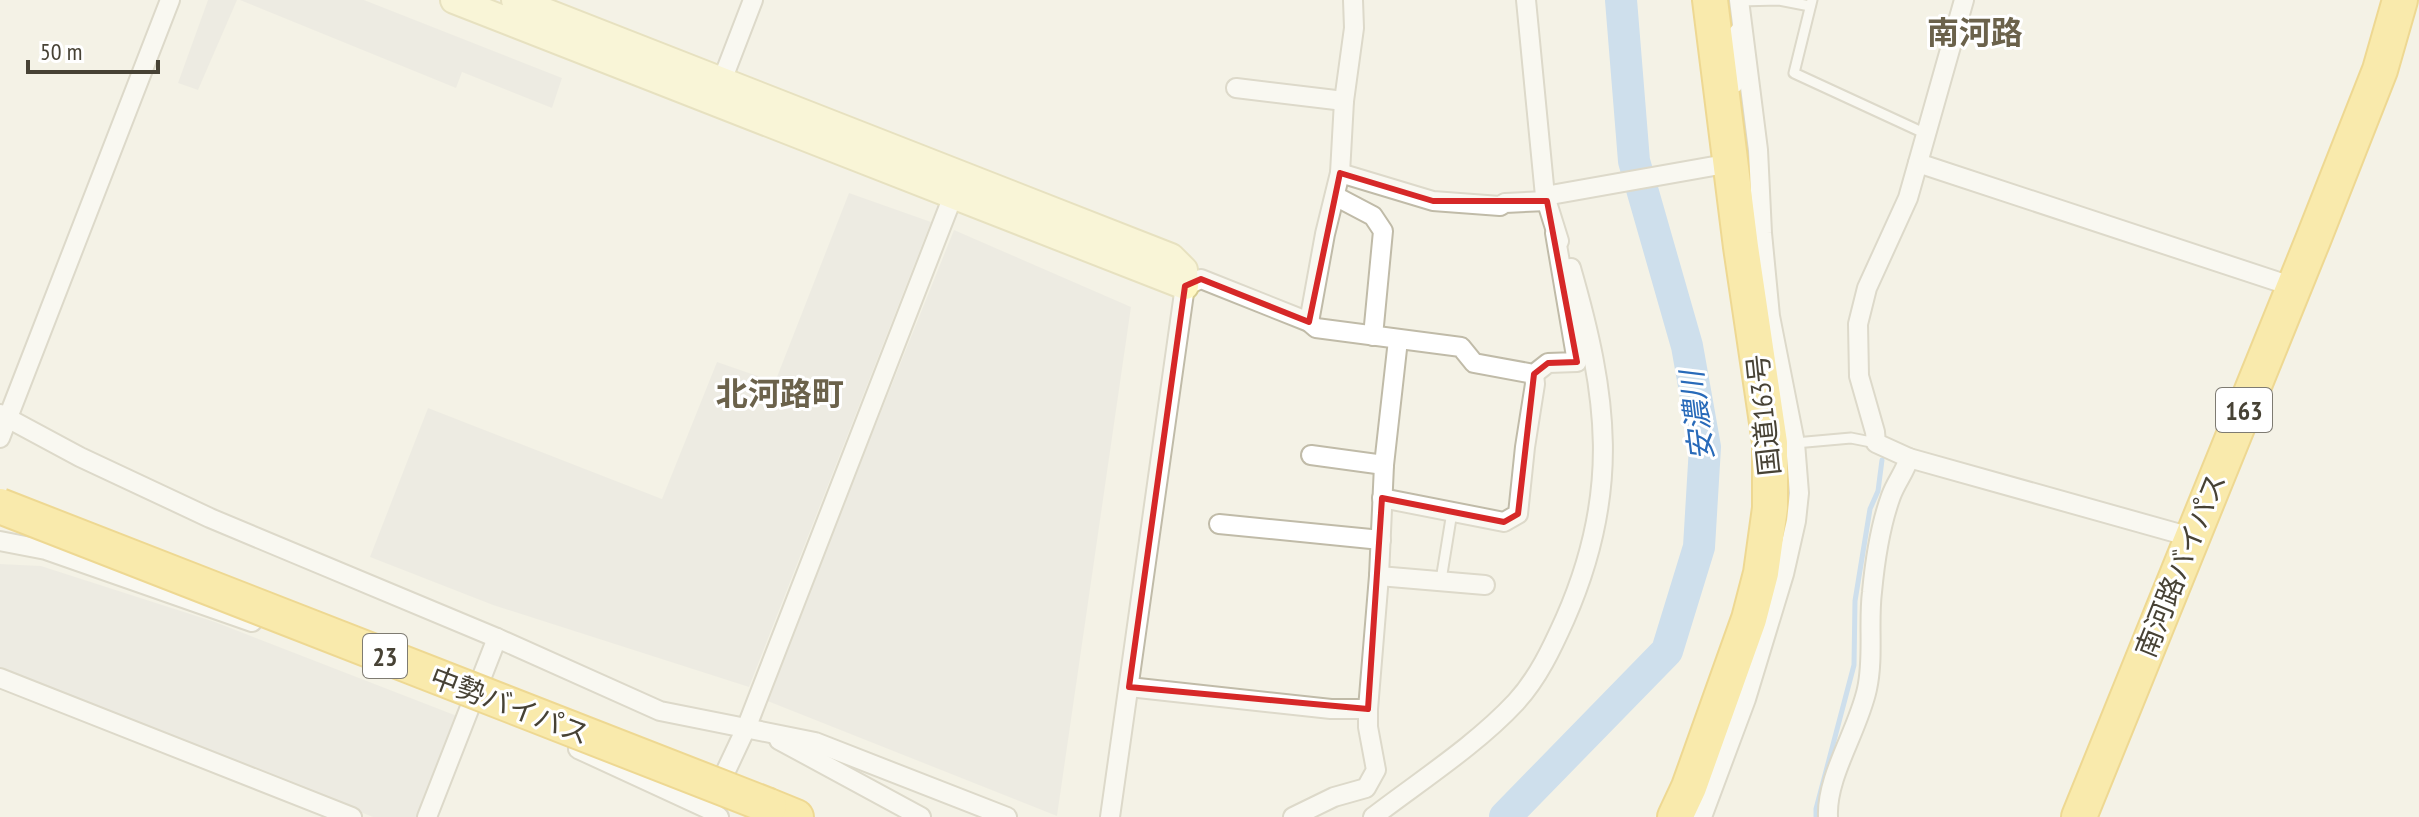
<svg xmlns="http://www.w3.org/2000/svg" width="2419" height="817" viewBox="0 0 2419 817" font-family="'PT Sans Narrow','Noto Sans JP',sans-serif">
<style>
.parking{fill:#e5e3de}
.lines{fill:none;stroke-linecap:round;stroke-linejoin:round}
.stream{stroke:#9fc7f4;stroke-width:5}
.river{stroke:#9fc7f4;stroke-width:32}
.lane-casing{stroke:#c0bba8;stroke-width:13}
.street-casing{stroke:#c0bba8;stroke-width:22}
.secondary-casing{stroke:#d7cd93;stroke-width:30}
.highway-casing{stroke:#e6b92e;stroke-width:38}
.lane{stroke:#fff;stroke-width:9}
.street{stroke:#fff;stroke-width:18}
.secondary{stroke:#fff8c5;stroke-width:26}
.highway{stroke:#ffdf66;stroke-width:34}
.highway-bridge-casing{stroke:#e6b92e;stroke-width:38;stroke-linecap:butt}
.highway-bridge{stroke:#ffdf66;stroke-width:34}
.marked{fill:none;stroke:#d62828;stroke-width:6;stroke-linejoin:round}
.labels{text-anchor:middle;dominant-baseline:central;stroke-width:6;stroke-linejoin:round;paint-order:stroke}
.shield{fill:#fff;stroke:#7e7b72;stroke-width:2}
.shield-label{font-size:26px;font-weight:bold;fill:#474235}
.street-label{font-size:28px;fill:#474235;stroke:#fff}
.water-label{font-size:30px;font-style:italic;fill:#286ab9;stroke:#fff}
.quarter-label{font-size:32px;font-weight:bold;fill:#6b624b;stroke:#fff}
</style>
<rect width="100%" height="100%" fill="#f4f2e6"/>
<g class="parking">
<polygon points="208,0 237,0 198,90 178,83"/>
<polygon points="240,0 364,0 562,78 552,108 462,72 456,88"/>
<polygon points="849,193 931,222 749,687 493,605 370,557 428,408 662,499 717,362 775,382"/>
<polygon points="954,230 1131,307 1057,816 765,700"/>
<polygon points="0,564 41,566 215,622 457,716 421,817 373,817 0,669"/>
</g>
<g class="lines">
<polyline class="stream" points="1816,817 1816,809 1854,665 1855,601 1870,509 1878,491 1882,460"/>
<polyline class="river" points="1505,817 1667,651 1699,547 1705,447 1687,346 1634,161 1621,0"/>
<defs>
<g id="lane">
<polyline points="1812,0 1794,73 1924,133"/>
<polyline points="1739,1 1779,0 1810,6"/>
<polyline points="1737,87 1734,31 1740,24"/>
<polyline points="1795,443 1851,438 1876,443"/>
<polyline points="1441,580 1452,512"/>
</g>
<g id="street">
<polyline points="1526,0 1545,196 1559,241"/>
<polyline points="1964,0 1908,198 1867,288 1858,324 1859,376 1875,432 1876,443 1909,458 2191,537"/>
<polyline points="1236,88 1344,101"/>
<polyline points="718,91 753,0"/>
<polyline points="1918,163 2294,287"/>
<polyline points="1340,173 1433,201 1500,206 1505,203 1547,201"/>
<polyline points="1335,196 1373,216 1383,231 1373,336"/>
<polyline points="1545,196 1731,163"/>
<polyline points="1309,322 1325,234 1340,173 1344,101 1354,28 1353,0"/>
<polyline points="0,414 80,457 210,518 497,638 660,711 815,742 1007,817"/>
<polyline points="0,438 170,0"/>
<polyline points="1311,455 1384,465"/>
<polyline points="1382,498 1504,522 1518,514 1525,447 1535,384 1534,374"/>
<polyline points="1219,524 1381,540"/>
<polyline points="0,541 46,550 252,622"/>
<polyline points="1379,576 1485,585"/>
<polyline points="0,678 352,817"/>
<polyline points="1129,687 1331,709 1368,709"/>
<polyline points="779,740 921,817"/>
<polyline points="578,749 708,809 719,817"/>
<polyline points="716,792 747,726 953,196"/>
<polyline points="427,817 497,638"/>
<polyline points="1110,817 1185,286 1201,279 1309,322 1316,328 1461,347 1474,363 1534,374 1548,363 1577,362 1555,233"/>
<polyline points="1293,817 1334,797 1366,788 1376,770 1368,727 1368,709 1379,576 1384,465 1398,340"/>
<path d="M 1373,817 C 1420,781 1476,745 1516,702 C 1538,678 1552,648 1565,619 C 1621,492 1608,396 1571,268"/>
<polyline points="1702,817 1746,699 1784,574 1796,521 1799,493 1795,443 1770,316 1762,233 1758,150 1739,0"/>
<path d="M 1828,817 C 1826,776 1858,731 1867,689 C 1874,657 1868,624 1872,592 C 1875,560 1880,526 1891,496 C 1896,482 1905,472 1909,458"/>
</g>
<polyline id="secondary" points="454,0 1185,286 1184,270 1171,257 515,0"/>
<g id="highway">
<polyline points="769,806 796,817"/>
<polyline points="1675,817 1689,787 1749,619 1761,573 1770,508 1770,443 1741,247 1710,0"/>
<polyline points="2079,817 2313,240 2380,70 2400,0"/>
</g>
</defs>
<use href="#lane" class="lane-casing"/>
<use href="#street" class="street-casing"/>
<use href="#secondary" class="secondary-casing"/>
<use href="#highway" class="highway-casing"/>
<use href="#lane" class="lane"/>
<use href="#street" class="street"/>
<use href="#secondary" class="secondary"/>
<use href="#highway" class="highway"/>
<defs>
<polyline id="highway-bridge" points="0,506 769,806"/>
</defs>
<use href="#highway-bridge" class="highway-bridge-casing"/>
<use href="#highway-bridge" class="highway-bridge"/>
</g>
<path d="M0 0H2419V817H0ZM 1340,173 L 1433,201 L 1547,201 L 1577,362 L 1548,363 L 1534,374 L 1518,514 L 1504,522 L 1382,498 L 1368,709 L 1129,687 L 1185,286 L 1201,279 L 1309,322 Z" fill="#f4f2e6" fill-opacity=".55" fill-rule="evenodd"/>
<path class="marked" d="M 1340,173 L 1433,201 L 1547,201 L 1577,362 L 1548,363 L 1534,374 L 1518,514 L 1504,522 L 1382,498 L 1368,709 L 1129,687 L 1185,286 L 1201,279 L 1309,322 Z"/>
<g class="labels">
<g class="shield">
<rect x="2216" y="388" width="56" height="44" rx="6"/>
<rect x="363" y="634" width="44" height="44" rx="6"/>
</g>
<g class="shield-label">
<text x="2244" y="410">163</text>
<text x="385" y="656">23</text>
</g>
<g class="street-label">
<text transform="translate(1763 415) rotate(-96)">国道163号</text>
<text transform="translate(2180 565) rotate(-68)">南河路バイパス</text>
<text transform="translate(510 705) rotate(21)">中勢バイパス</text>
</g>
<g class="water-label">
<text transform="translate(1696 416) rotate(-97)">安濃川</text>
</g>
<g class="quarter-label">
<text x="1975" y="32">南河路</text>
<text x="780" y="393">北河路町</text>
</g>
</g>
<path d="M28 60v12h130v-12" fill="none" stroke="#474235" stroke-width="4"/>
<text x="40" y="60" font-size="24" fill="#474235" stroke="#ffffff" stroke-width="6" paint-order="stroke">50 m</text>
</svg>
